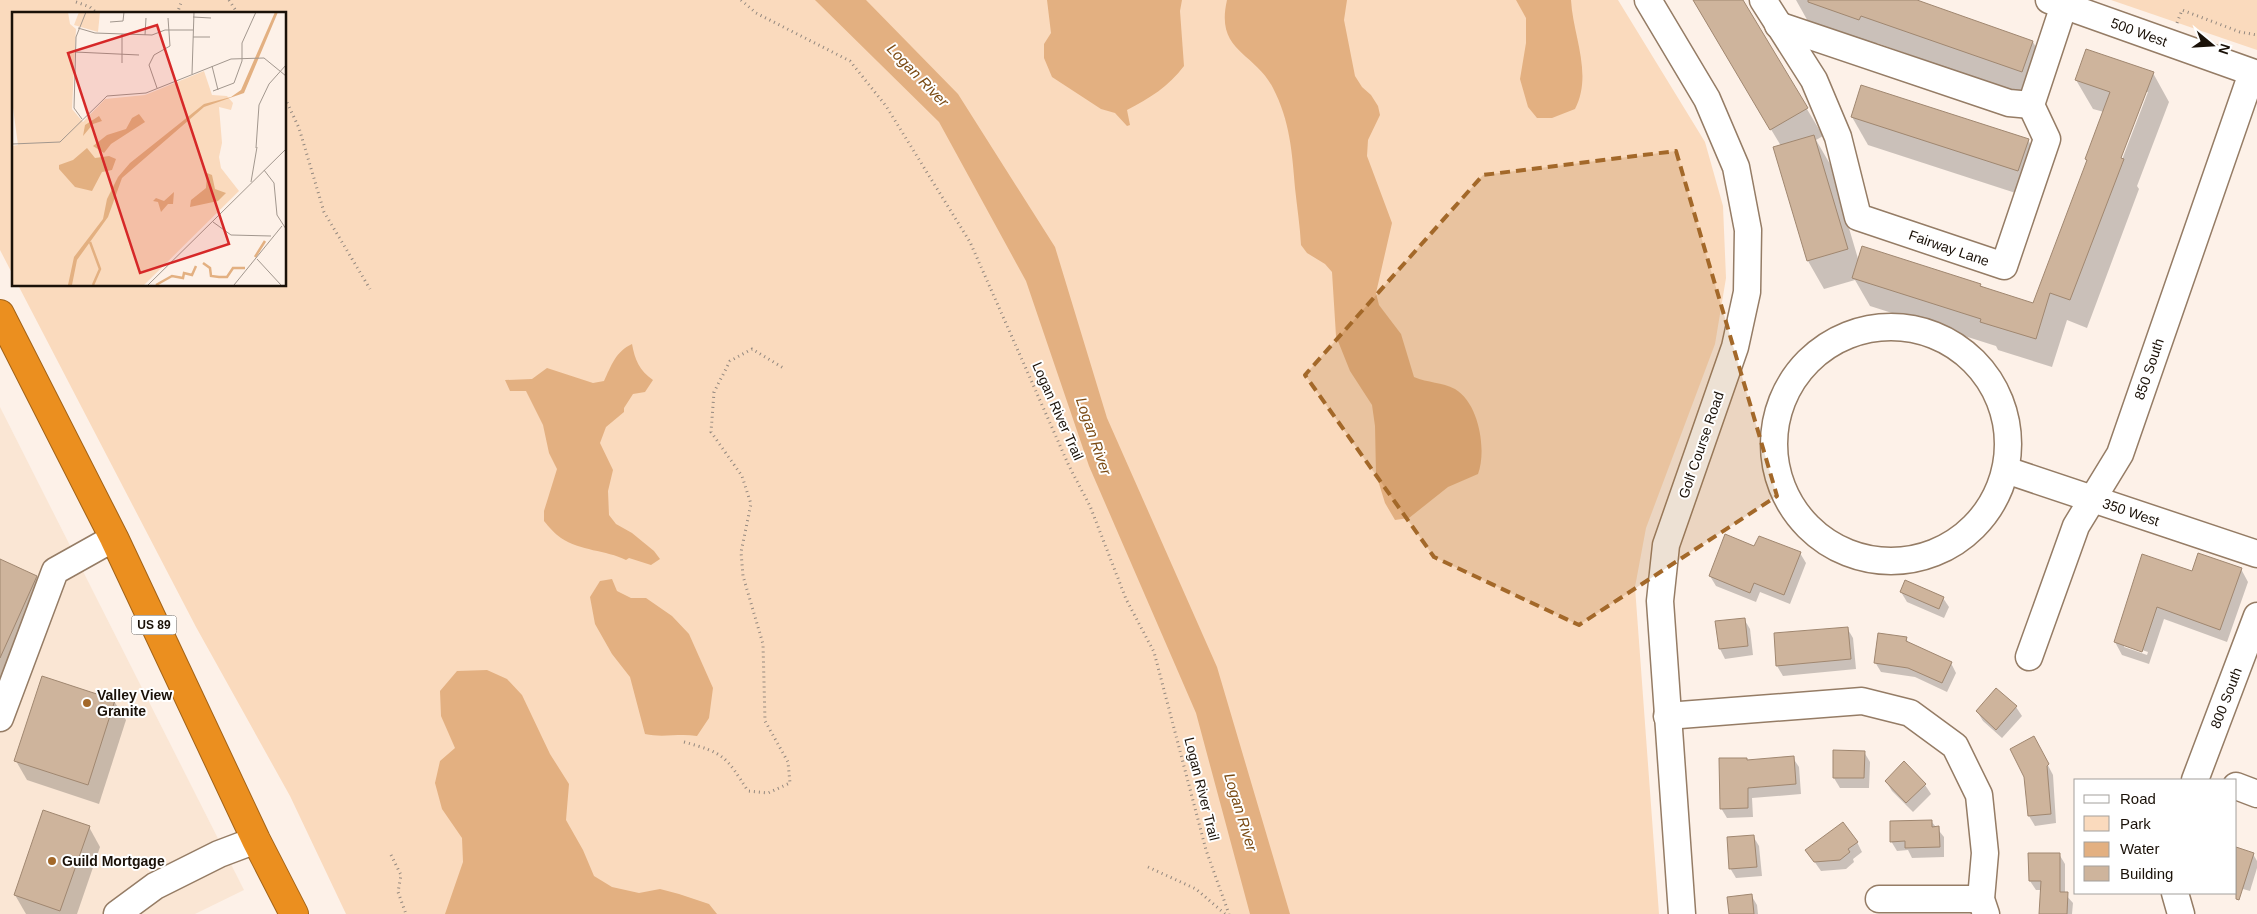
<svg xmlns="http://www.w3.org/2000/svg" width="2257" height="914" viewBox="0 0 2257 914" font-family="Arial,sans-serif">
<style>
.built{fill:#fae6d4}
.green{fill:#fadabd}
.water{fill:#e3b081}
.shadow{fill:#0003;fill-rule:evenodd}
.building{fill:#ceb49c;stroke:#a08770}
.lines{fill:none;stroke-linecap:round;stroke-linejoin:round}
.minor-casing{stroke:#957c65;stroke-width:29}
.highway-casing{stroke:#a26317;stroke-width:30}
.path{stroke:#93887f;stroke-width:3;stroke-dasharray:1 4;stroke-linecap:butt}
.minor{stroke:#fff;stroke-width:26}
.highway{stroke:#eb8f1f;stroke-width:28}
.marked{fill:#a36829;fill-opacity:0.2;stroke:#a36829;stroke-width:4;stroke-dasharray:10 6;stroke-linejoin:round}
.poi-dot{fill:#a36829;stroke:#fff;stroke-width:2}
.labels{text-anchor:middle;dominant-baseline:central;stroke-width:4;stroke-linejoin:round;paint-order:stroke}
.shield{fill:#fff;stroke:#5f5852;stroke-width:1}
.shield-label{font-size:12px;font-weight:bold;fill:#1a1108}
.street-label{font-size:14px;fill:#1a1108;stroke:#fff}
.poi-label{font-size:14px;font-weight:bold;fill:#1a1108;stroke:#fff;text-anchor:start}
.water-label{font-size:15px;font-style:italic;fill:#7b4b14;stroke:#fff}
.inset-river{fill:none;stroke:#e3b081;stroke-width:2.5}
.inset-road{fill:none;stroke:#a2978e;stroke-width:1}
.view{fill:#d62828;fill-opacity:0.15;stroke:#d62828;stroke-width:2.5}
.inset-edge{fill:none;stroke:#1a1108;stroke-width:2.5}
</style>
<rect width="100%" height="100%" fill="#fdf1e8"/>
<polygon class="built" points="0,407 244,890 195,914 0,914"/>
<g class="green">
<polygon points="0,0 1618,0 1705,142 1723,206 1726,278 1715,344 1646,528 1635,587 1659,914 346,914 290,796 196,627 18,285 285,285 285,14 14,14 14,277 0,250"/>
<polygon points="2111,0 2257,0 2257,50"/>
</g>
<g class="water">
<polygon points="815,0 866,0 958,94 1055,247 1107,418 1217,667 1290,914 1250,914 1196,713 1089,466 1026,281 939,122"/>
<path d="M 1047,0 L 1182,0 L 1180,11 L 1184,66 C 1168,87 1150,98 1127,110 L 1130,125 L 1127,126 L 1115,113 L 1101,109 L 1052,77 L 1044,58 L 1044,44 L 1051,33 Z"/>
<path d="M 1227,0 L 1347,0 L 1344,20 L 1355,76 L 1362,87 L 1371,95 L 1378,106 L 1380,115 L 1368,140 L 1367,156 L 1392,223 L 1376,293 L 1379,305 L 1401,334 L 1414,377 C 1428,383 1442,382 1455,389 C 1479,403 1487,450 1478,474 L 1448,487 L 1409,518 L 1395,520 L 1385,503 L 1376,474 L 1375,426 L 1372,405 L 1350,371 L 1336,336 L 1332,272 L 1325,264 L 1307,253 L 1301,245 C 1300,226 1297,207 1295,188 C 1292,152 1290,121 1273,88 C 1254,51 1215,52 1227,0 Z"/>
<path d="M 1516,0 L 1571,0 C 1573,36 1593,74 1575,109 L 1552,118 L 1537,118 L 1528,107 L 1520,79 L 1526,43 L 1526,18 Z"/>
<path d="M 632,344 C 635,360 639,370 653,380 L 645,392 L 633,394 L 624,408 L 624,412 L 606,427 L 600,443 L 613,470 L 608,491 L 609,515 L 616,524 L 632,533 L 654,551 L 660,559 L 651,565 L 629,558 L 626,560 C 606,550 580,551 561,538 C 555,534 549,527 544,521 L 544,511 L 557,469 L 549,453 L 543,425 L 526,391 L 510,391 L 505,380 L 532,379 L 547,368 L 593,383 L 604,381 C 611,366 616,351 632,344 Z"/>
<path d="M 612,579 L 617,591 L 631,598 L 646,598 L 672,616 L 689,634 L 713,688 L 709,718 L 697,736 C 679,733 663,738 645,734 L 630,677 L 612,654 L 595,624 L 590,597 L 600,581 Z"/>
<polygon points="487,670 507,679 522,695 550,754 569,784 566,820 583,850 594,876 612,887 639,893 660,889 679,894 709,904 717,914 445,914 463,862 462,838 442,809 435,783 440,761 455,748 441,716 440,691 457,671"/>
</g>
<g class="shadow">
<path d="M 1693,0 L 1742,0 L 1823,136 L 1816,140 L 1830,164 L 1859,262 L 1980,285 L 1982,288 L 2034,304 L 2088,162 L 2086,159 L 2104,112 L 2093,109 L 2076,80 L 2153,73 L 2169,102 L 2137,186 L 2139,189 L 2087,328 L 2067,320 L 2052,367 L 1998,350 L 1996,346 L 1870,306 L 1855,280 L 1824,289 L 1808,261 L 1781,146 ZM 2145,92 L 2148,92 L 2120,165 L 2118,164 Z"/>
<polygon points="1796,0 1913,0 2033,42 2049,70 2038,100 1877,43 1876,48 1810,25"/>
<polygon points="1852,117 2028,140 2044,168 2034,199 1868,145"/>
<polygon points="1755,548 1800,553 1806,563 1790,604 1760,592 1756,602 1716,586 1710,576"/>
<polygon points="0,561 36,577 47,596 0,700"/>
<path d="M 2241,569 L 2248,582 L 2227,642 L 2164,619 L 2149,664 L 2122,655 L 2115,642 L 2193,572 ZM 2124,644 L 2148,652 L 2147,655 L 2124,647 Z"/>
<polygon points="1901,592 1943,598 1949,607 1944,618 1907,602"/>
<polygon points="1744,619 1750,629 1753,655 1725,659 1720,649 1717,622"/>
<polygon points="1847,628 1853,638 1856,669 1783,676 1777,666 1775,634"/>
<polygon points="1906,639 1909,643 1951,663 1956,673 1947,692 1915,677 1881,672 1875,662"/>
<polygon points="114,701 126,720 99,804 27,780 16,761"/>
<polygon points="2016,707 2022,716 2002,738 1983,721 1977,711"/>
<polygon points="2039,748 2053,775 2056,823 2035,826 2029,816"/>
<polygon points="1864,752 1870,762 1869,788 1840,788 1834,778"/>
<polygon points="1793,758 1799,767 1801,794 1752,798 1753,817 1727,818 1721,808 1748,762"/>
<polygon points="1904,763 1925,785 1931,794 1913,812 1892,791 1886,781"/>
<polygon points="1931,821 1944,837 1944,857 1912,858 1908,850 1897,851 1891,841"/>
<polygon points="89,827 100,847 77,914 26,914 15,895"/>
<polygon points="1753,836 1759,846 1762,876 1736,878 1730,868"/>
<polygon points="1857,842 1862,852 1853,859 1854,862 1846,869 1821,871 1807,851"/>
<polygon points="2236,848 2253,854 2257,861 2257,868 2250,891 2236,887"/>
<polygon points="2059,854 2065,864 2065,894 2073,903 2072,914 2040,914 2042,890 2036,890 2030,881"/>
<polygon points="1751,895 1757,905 1758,914 1730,914"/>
</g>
<g class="building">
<polygon points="1693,0 1743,0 1808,108 1770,130"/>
<polygon points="1808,0 1917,0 2033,41 2022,72 1861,16 1859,20 1808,2"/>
<polygon points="2086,49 2154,72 2121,158 2124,159 2070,300 2050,293 2036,339 1980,322 1981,319 1852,278 1862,246 1981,284 1980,286 2033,303 2087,160 2085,159 2110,92 2075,80"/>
<polygon points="1861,85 2029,139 2018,171 1851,117"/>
<polygon points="1814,135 1848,249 1807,261 1773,147"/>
<polygon points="1725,534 1754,546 1759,536 1801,552 1784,595 1754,583 1750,593 1709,576"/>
<polygon points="2198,553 2242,568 2220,630 2157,607 2142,652 2114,642 2142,554 2192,571"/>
<polygon points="0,559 37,576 0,658"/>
<polygon points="1905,580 1944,597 1939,609 1900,592"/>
<polygon points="1745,618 1748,646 1719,649 1715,621"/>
<polygon points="1848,627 1851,659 1776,666 1774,633"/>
<polygon points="1878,633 1907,637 1906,641 1952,662 1942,683 1908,668 1874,663"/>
<polygon points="42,676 115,700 88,785 14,761"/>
<polygon points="1996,688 2017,706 1996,730 1976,711"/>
<polygon points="2034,736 2049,764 2047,766 2051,814 2028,816 2024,777 2010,749"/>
<polygon points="1833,750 1865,751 1864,778 1833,778"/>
<polygon points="1794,756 1796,784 1748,788 1748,808 1720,809 1719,758 1747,758 1747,760"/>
<polygon points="1904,761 1926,784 1906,803 1885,781"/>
<polygon points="43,810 90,826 60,911 14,895"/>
<polygon points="1932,820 1932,827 1939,826 1940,847 1905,848 1905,841 1890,842 1890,821"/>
<polygon points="1843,822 1858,842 1848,849 1850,852 1840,860 1814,862 1805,850"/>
<polygon points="1754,835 1757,867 1729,869 1727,837"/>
<polygon points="2236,847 2254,853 2239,900 2236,899"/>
<polygon points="2028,853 2060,853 2060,892 2068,892 2067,914 2039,914 2041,881 2029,881"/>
<polygon points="1752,894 1754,914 1729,914 1727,897"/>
</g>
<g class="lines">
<defs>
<g id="minor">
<polyline points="1648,0 1707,99 1736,167 1748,230 1747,292 1735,347 1666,545 1660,601 1682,914"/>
<polyline points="1763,0 1814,80 1838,137 1858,217 2004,266 2047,139 2031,105 2064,5"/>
<polyline points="2049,0 2257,74"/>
<polyline points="1778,25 2009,103 2031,105"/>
<circle cx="1891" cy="444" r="117"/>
<polyline points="2006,470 2257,554"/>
<polyline points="2029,657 2076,526 2120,454 2252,73"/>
<polyline points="1667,716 1862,701 1910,713 1955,746 1979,795 1985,853 1981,899 1986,914"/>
<polyline points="0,718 55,571 114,538"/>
<polyline points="2195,780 2257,616"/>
<polyline points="2236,786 2257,794"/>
<polyline points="2175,893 2181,914"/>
<polyline points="1879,899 1981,899"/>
<polyline points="117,914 155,886 219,854 256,840"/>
</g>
<polyline id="highway" points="0,314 114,538 256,840 294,914"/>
</defs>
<use href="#minor" class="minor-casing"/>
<use href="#highway" class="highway-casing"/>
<g class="path">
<polyline points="229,0 238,14"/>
<polyline points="741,0 756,13 850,61 886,106 970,242 1069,466 1090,506 1126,599 1154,652 1206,850 1229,914"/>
<polyline points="76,2 90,7 98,14"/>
<polyline points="177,14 182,0"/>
<polyline points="2177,23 2182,10 2240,32 2257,35"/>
<polyline points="285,98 299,128 324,212 370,289"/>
<path d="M 684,742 C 725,753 726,757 748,791 L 768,793 L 790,783 L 788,762 L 765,721 L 763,644 L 743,576 L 741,552 L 751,504 L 742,476 L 711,432 L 714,392 L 730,361 L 752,349 L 785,369"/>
<polyline points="391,855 401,875 398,892 406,914"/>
<polyline points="1148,867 1196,889 1225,914"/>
</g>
<use href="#minor" class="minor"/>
<use href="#highway" class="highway"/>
</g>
<path class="marked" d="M 1676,151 L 1777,496 L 1579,625 L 1434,557 L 1305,375 L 1483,175 Z"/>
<g class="poi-dot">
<circle cx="87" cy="703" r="5"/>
<circle cx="52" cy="861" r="5"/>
</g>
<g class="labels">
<rect class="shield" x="131.5" y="615.5" width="45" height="19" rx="4"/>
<g class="shield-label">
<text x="154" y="625">US 89</text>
</g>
<g class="street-label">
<text transform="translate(2139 32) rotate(20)">500 West</text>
<text transform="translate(1949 248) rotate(19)">Fairway Lane</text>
<text transform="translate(2149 369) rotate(-71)">850 South</text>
<text transform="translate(1058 411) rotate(66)">Logan River Trail</text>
<text transform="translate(1701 445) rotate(-71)">Golf Course Road</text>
<text transform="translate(2131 512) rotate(19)">350 West</text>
<text transform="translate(2226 698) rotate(-69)">800 South</text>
<text transform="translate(1202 789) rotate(76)">Logan River Trail</text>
</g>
<g class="poi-label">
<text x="97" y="695">Valley View<tspan x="97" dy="16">Granite</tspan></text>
<text x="62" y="861">Guild Mortgage</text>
</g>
<g class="water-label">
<text transform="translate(918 75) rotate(46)">Logan River</text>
<text transform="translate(1094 436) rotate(71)">Logan River</text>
<text transform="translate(1241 812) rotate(73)">Logan River</text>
</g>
</g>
<g transform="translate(12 12)">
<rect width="274" height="274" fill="#fdf1e8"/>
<path d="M 0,0 L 56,0 L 58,12 L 64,17 L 60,97 L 71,110 L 93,87 L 133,83 L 192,59 L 200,83 L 215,84 L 221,91 L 219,98 L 207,95 L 210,131 L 207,145 L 209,156 L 227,179 L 132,273 L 0,273 L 0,134 L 6,133 L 0,88 ZM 67,0 L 88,0 L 86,20 L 62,13 Z" fill="#fadabd"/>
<path d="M 263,0 L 266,0 L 232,81 L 192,95 L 110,166 L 96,205 L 65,248 L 60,273 L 56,273 L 62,245 L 91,207 L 95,187 L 106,165 L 118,151 L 192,92 L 219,85 L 229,78 ZM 127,102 L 133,110 L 99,132 L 92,141 L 81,134 L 95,123 L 114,117 L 120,106 ZM 87,104 L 90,109 L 81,112 L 71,124 L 73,113 ZM 75,136 L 83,146 L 97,144 L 104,147 L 100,158 L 90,160 L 80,179 L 63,175 L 47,157 L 47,153 L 61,148 ZM 195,161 L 200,163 L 203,177 L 214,181 L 206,189 L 178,195 L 179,188 L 194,176 ZM 162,180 L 161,192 L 156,192 L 149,200 L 146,190 L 141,189 L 144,186 L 152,189 Z" fill="#e3b081"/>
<path class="inset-river" d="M 78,230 L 88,257 L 81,273M 243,245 L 253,229M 191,251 L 198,256 L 199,264 L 207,265 L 215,265 L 221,256 L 233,256M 144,273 L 160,264 L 171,266 L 172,261 L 180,263 L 184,254"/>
<path class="inset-road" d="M 181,5 L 199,6M 98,10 L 111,9 L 112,0M 66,16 L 83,21 L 140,23 L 153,18 L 181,18M 133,23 L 134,6M 181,25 L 198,25M 63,40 L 127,43M 110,51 L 110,22M 200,54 L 206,78M 180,62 L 182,0M 145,76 L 137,53 L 142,43 L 158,34 L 156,6M 201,79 L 222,71 L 230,49 L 230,31 L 244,0M 70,107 L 62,96 L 64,25 L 74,0M 0,132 L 48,130 L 95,84 L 134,81 L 219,47 L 252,46 L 274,64M 244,136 L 247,93 L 257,72 L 274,53M 252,158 L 262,171 L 265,203 L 274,217M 239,170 L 245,135M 201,210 L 219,223 L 259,224M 245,247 L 269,273M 136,273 L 274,137M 222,273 L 270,214"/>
<path class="view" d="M 145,13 L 217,232 L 128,261 L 56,41 Z"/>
<rect width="274" height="274" class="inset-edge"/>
</g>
<rect x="2074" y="779" width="162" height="115" fill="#ffffff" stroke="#a3a09c"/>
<rect x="2084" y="795" width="25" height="8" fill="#ffffff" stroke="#a3a09c"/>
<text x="2120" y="804" font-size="15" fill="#1a1108">Road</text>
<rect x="2084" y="816" width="25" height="15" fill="#fadabd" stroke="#a3a09c"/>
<text x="2120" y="829" font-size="15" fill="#1a1108">Park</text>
<rect x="2084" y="842" width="25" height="15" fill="#e3b081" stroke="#a3a09c"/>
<text x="2120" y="854" font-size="15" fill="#1a1108">Water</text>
<rect x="2084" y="866" width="25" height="15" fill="#ceb49c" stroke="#a3a09c"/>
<text x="2120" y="879" font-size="15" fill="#1a1108">Building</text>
<g transform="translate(2212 45) rotate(108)" stroke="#ffffff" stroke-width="4" paint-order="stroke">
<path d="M0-4L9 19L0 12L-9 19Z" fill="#1a1108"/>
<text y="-8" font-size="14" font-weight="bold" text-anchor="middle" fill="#1a1108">N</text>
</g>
</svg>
